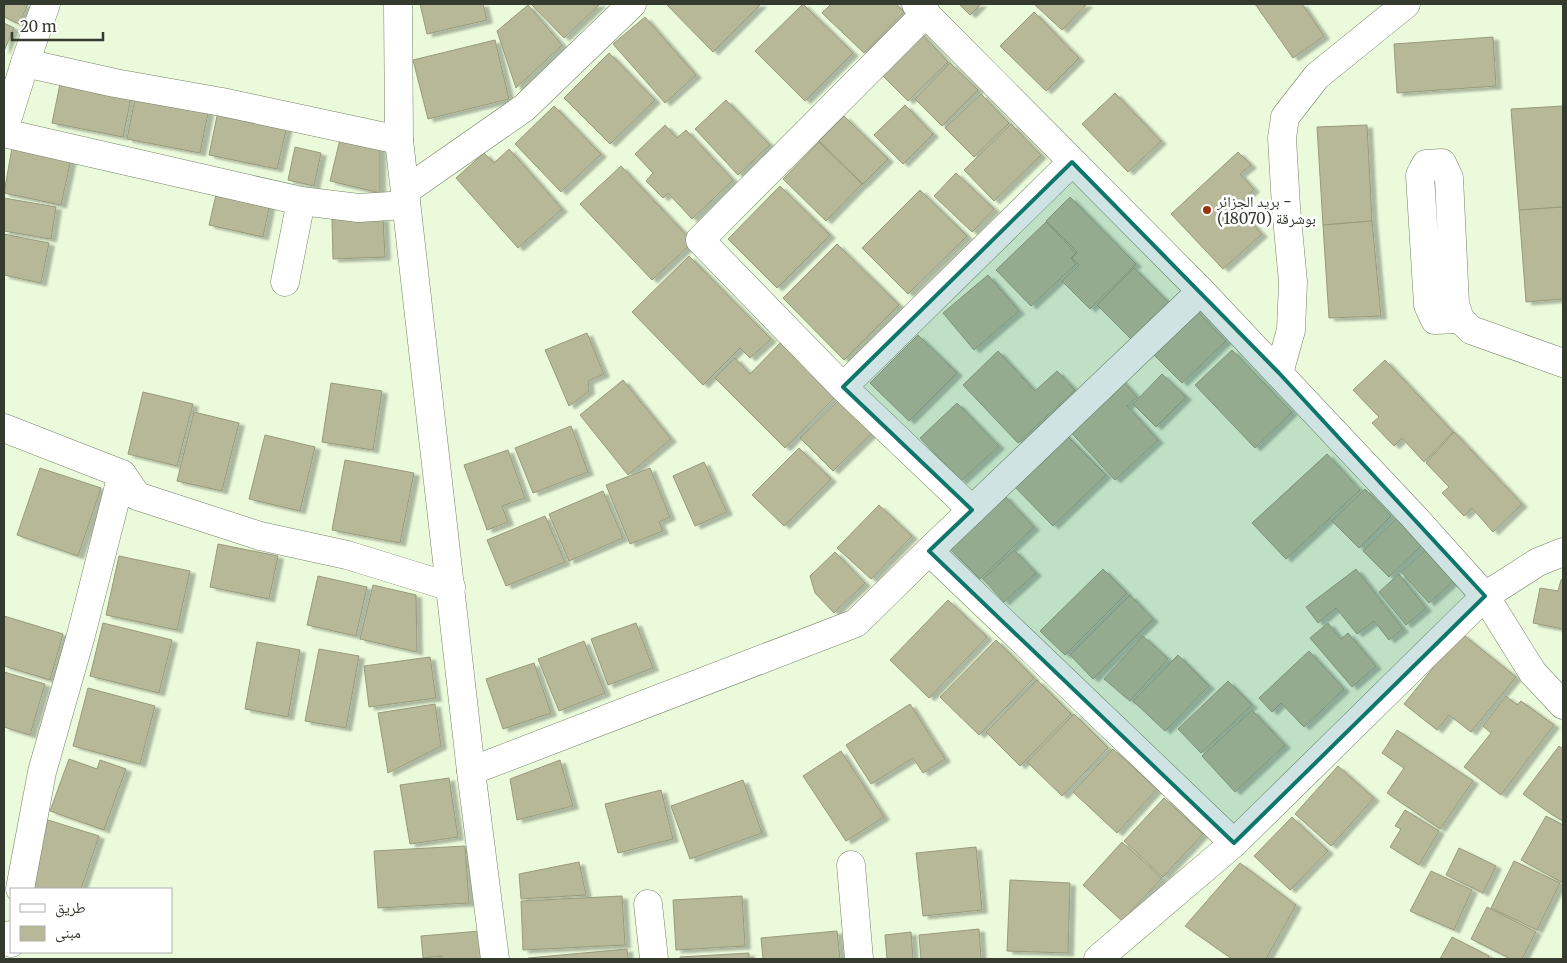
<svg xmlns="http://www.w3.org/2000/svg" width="1567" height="963" viewBox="0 0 1567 963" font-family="Merriweather,'Noto Naskh Arabic',serif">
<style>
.building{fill:#b6b898;stroke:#989a7b;filter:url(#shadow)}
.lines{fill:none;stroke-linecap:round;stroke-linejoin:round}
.minor-casing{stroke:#758266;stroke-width:29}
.minor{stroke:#fff;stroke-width:28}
.marked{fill:#0f766e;fill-opacity:0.2;stroke:#0f766e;stroke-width:4;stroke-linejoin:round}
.poi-dot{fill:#99330d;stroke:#fff;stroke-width:2}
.labels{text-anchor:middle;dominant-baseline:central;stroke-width:5;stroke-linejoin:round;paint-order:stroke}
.poi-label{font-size:15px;fill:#343a2e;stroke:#fff;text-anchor:start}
</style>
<defs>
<filter id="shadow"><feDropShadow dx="5.5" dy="3" stdDeviation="1" flood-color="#0004"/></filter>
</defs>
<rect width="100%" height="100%" fill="#ebfadb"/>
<g class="building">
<polygon points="4,4 28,4 19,24 4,17"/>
<polygon points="420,4 483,4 487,20 427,34"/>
<polygon points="531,4 600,4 564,38"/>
<polygon points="666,4 761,4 713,52"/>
<polygon points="803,4 853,53 805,101 755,51"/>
<polygon points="831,4 896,4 904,12 864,53 822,13"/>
<polygon points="959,4 981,4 970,15"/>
<polygon points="1034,4 1087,4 1062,30"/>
<polygon points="1255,4 1302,4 1324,36 1293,58"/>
<polygon points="528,5 562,45 516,88 497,31"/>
<polygon points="1034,12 1079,58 1046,91 1000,46"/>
<polygon points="645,17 696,75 665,103 613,44"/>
<polygon points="4,23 14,28 4,51"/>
<polygon points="919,31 948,62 908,101 878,71"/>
<polygon points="1493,37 1496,86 1397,93 1394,44"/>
<polygon points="495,40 509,99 428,119 413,60"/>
<polygon points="609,53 655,100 610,144 564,98"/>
<polygon points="950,63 978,90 942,126 915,99"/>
<polygon points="61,79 132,93 123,137 52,123"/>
<polygon points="1115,93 1161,141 1128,172 1082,124"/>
<polygon points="136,94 209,108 200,153 127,139"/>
<polygon points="981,94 1009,123 974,157 945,128"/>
<polygon points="726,100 770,145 738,175 695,129"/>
<polygon points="905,105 933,134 903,164 874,135"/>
<polygon points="554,106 601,154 561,192 515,144"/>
<polygon points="1563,106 1563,207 1519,210 1511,109"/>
<polygon points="218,111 287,126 277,169 209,155"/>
<polygon points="844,116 888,159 863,184 819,141"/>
<polygon points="1011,124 1041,155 994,201 964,170"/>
<polygon points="665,125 677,138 686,130 733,180 692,219 668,193 663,198 646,181 653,173 635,154"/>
<polygon points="1367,125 1372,221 1323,225 1317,127"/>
<polygon points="341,135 380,144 380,193 330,181"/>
<polygon points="819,142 862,184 826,221 783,179"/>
<polygon points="295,147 321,153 314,186 288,180"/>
<polygon points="12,148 71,159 61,205 4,193"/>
<polygon points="509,149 562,209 518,248 456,178 484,153 494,163"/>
<polygon points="1238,152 1251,165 1240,174 1254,189 1236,206 1262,234 1223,269 1171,214"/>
<polygon points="621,166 693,242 652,280 580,204"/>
<polygon points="956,173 994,209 972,232 934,196"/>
<polygon points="218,186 271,198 263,237 209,225"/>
<polygon points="780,186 830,235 777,288 728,239"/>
<polygon points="920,190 967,236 908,294 862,248"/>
<polygon points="1070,197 1136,264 1090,309 1062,281 1079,265 1072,258 1077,252 1046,221"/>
<polygon points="4,198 56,207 51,239 4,231"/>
<polygon points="1563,207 1563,299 1526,302 1519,210"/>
<polygon points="383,218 385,257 333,259 332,219"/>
<polygon points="1372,221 1381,316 1329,318 1323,225"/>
<polygon points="1046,222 1076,253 1071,258 1076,264 1031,306 996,270"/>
<polygon points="4,234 49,243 41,283 4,275"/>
<polygon points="837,244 899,305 844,360 783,298"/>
<polygon points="689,256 771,339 750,358 740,348 703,385 632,312"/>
<polygon points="1134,268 1169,303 1132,340 1097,305"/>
<polygon points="988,275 1019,311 974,350 943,313"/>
<polygon points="1192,306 1226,341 1182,383 1148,349"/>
<polygon points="587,333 604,374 588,381 589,391 569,406 545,350"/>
<polygon points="918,335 957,373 909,421 870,383"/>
<polygon points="784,339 839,393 785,448 715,378 735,358 750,374"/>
<polygon points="1232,350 1292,412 1255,448 1195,385"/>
<polygon points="998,351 1035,391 1057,371 1075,390 1018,443 963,385"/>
<polygon points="1385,360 1453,432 1424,462 1402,438 1394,446 1372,423 1379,417 1353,390"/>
<polygon points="1162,374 1186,397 1156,427 1133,404"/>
<polygon points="1118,376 1137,397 1127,406 1158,440 1115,480 1064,425"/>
<polygon points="623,380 671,439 628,475 580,415"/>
<polygon points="331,383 382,391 373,450 322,442"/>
<polygon points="143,392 193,404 177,466 128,454"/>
<polygon points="842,397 875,430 833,471 800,438"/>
<polygon points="957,403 999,446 961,481 920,438"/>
<polygon points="194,412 239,423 222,491 177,481"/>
<polygon points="571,426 588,472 533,493 515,448"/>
<polygon points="1063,432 1106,475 1053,526 1010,482"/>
<polygon points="1454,432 1522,504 1493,532 1472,508 1464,516 1442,493 1449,487 1426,463"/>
<polygon points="265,435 315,447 300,511 249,499"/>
<polygon points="799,448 831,479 784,526 752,495"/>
<polygon points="508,450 525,498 502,506 508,522 487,530 464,465"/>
<polygon points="1327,454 1360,490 1286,559 1252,523"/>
<polygon points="345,460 414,473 400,543 332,530"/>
<polygon points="704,462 727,512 695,526 673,476"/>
<polygon points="40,468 101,488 78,556 17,535"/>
<polygon points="650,468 670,517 659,522 663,531 630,544 606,485"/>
<polygon points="1365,489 1391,516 1359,548 1332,521"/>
<polygon points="603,491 623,538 569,561 549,514"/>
<polygon points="1004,495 1034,527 980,579 949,548"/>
<polygon points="879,505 912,536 871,579 837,548"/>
<polygon points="545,516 565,562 506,586 487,540"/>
<polygon points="1397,518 1423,544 1389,577 1363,551"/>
<polygon points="218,544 278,556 269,599 210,587"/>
<polygon points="1431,545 1459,576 1429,603 1401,572"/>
<polygon points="1014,550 1036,573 1004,602 983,579"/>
<polygon points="835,552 865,583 834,613 815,593 810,576"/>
<polygon points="119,556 190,571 177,630 106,615"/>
<polygon points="1103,569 1127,593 1065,655 1040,631"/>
<polygon points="1356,569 1403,629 1389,640 1374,621 1357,634 1336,608 1318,623 1306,607"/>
<polygon points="1399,574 1426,608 1406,625 1379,592"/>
<polygon points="318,576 367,587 356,636 307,625"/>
<polygon points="1563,579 1563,629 1533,623 1540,588 1558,591 1561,580"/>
<polygon points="373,585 416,595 417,652 360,639"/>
<polygon points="1130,595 1153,619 1093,679 1070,655"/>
<polygon points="948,600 987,637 929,698 890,660"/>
<polygon points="4,616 63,634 50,680 4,666"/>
<polygon points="103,623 172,640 159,693 90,676"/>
<polygon points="636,623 653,668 608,685 591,639"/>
<polygon points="1328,623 1341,639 1348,633 1376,666 1352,687 1310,638"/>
<polygon points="1461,633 1516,677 1471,732 1449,715 1437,730 1404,704"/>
<polygon points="1143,636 1168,659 1130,701 1104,679"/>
<polygon points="996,640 1034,678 979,735 940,697"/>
<polygon points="584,641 605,693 559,711 538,659"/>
<polygon points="257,642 300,650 288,717 245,709"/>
<polygon points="319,649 359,656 346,728 305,721"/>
<polygon points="1309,651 1344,689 1304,727 1281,703 1272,712 1259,698"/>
<polygon points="1178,655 1209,686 1165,731 1133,701"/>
<polygon points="430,657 436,698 369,707 364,666"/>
<polygon points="534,663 551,713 503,729 486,679"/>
<polygon points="4,672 45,684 30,735 4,727"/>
<polygon points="1037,680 1071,714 1020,766 986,732"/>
<polygon points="1228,681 1252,705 1201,753 1178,729"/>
<polygon points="88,688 155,706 140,764 73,746"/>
<polygon points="1506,696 1517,705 1521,701 1554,725 1501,795 1464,767 1491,733 1483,726"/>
<polygon points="435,704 441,746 388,773 378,713"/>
<polygon points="910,704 945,759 923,773 913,758 871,784 846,745"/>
<polygon points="1252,710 1285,745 1235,792 1202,756"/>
<polygon points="1074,714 1108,748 1062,796 1027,762"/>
<polygon points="1397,730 1473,781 1440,829 1387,793 1404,768 1382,753"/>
<polygon points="1559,746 1563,749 1563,821 1551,814 1523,794"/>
<polygon points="1113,749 1157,789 1117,833 1073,792"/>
<polygon points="841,751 884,817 846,841 803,776"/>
<polygon points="69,759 97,769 100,760 126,769 104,830 50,811"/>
<polygon points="560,760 573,806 517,820 510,779"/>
<polygon points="1338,766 1374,798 1331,846 1295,814"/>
<polygon points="449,778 458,837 410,844 400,785"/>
<polygon points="743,780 762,833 690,859 671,806"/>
<polygon points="661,790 673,839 618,853 605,804"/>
<polygon points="1164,798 1203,834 1163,877 1124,841"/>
<polygon points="1405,810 1439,831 1419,865 1390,847 1401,829 1395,826"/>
<polygon points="1546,816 1563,825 1563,879 1561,882 1521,860"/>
<polygon points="1292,817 1328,851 1290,890 1254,856"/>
<polygon points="48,820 99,836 81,889 30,889 25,888"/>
<polygon points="1122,842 1162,878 1122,921 1083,885"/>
<polygon points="465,846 469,903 378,908 374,851"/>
<polygon points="976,847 982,910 923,916 916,853"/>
<polygon points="1459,848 1496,866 1483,893 1446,875"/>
<polygon points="1514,861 1560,883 1537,930 1491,908"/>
<polygon points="579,862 586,895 521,899 519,874"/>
<polygon points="1240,863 1296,905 1266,959 1232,959 1185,926"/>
<polygon points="1431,871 1472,890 1454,930 1410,911"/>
<polygon points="1010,880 1070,883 1068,953 1007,951"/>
<polygon points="622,896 625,945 523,950 521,901"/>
<polygon points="742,896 745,946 676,950 673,900"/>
<polygon points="1487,907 1536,932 1522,959 1511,959 1471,939"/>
<polygon points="979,929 981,959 921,959 919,935"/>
<polygon points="480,931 483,959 442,959 442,956 423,958 421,936"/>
<polygon points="837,931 840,959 763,959 761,938"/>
<polygon points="911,932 913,959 887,959 885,935"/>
<polygon points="1452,937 1489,956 1488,959 1440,959"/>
<polygon points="627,949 628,959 528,959 528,958"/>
<polygon points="749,953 749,959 680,959 680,957"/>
</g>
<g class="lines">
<defs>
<g id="minor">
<polyline points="398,4 399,140 471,771 495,959"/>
<polyline points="916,4 1201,291 1414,517 1485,596 1533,673 1563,705"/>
<polyline points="926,13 700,240 843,387 972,510"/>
<polyline points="25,63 115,83 222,102 399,140"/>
<polyline points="4,130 25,63 46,4"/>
<polyline points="4,133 301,201 359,208 406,205"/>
<polyline points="405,191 524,108 632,4"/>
<polyline points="285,282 301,201"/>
<polyline points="1460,319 1435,320 1428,305 1420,175 1426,164 1442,163 1449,178 1455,304 1460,319 1471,330 1563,363"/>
<polyline points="1279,373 1291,330 1293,282 1286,207 1282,138 1285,117 1317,76 1406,4"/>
<polyline points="843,387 1072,162"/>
<polyline points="4,428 122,474 137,496 260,536 347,555 451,587"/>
<polyline points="929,551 1234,843"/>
<polyline points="471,771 856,623 929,551 1201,291"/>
<polyline points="851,865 859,959"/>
<polyline points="20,889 42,772 81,635 122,474"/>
<polyline points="648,904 654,959"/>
<polyline points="11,935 11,943"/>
<polyline points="1098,959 1234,843 1485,596 1538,562 1563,552"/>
</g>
</defs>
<use href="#minor" class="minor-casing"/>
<use href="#minor" class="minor"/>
</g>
<path class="marked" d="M 1072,162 L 1279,373 L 1485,596 L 1234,843 L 929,551 L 972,510 L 843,387 Z"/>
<circle class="poi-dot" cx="1207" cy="210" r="5"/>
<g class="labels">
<g class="poi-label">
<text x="1217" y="201">بريد الجزائر -<tspan x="1217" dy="17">بوشرقة (18070)</tspan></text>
</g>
</g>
<rect width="1567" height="963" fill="none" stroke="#343a2e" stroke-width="10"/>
<rect x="10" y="888" width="162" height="65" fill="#ffffff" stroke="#aeb0ab"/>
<rect x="20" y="904" width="25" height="8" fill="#ffffff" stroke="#aeb0ab"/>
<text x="55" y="913" font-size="15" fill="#343a2e">طريق</text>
<rect x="20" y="926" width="25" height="15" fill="#b6b898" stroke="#aeb0ab"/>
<text x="55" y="938" font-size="15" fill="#343a2e">مبنى</text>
<path d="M12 32v8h91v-8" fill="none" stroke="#343a2e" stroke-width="2.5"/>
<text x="20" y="32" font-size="15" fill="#343a2e" stroke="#ffffff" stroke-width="4" paint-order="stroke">20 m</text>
</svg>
